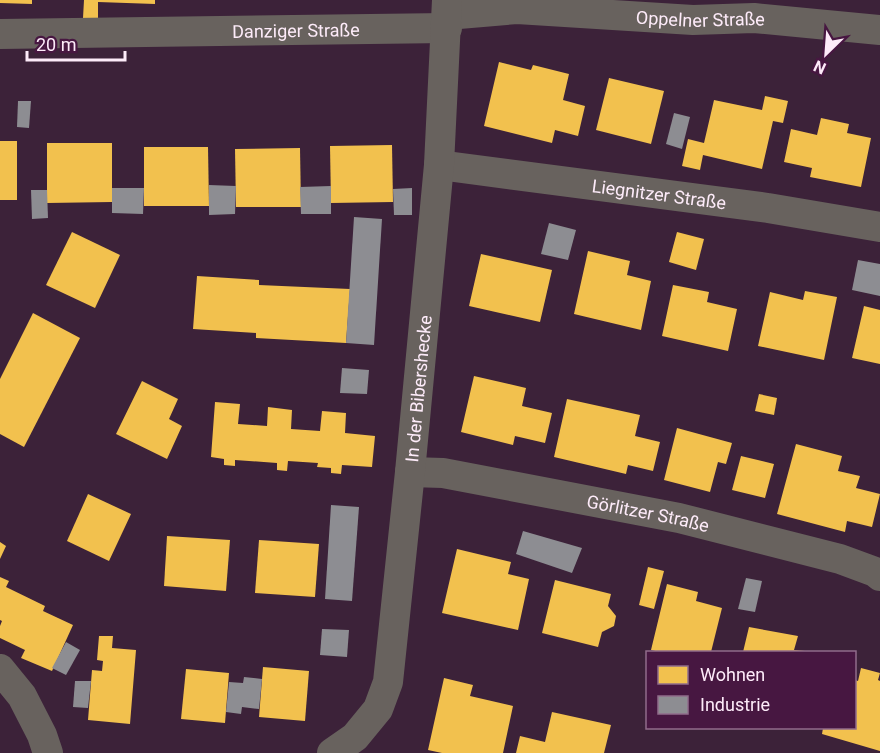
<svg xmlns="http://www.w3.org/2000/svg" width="880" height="753" viewBox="0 0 880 753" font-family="Roboto,sans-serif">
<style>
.homes{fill:#f2c14e}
.industry{fill:#8d8d92}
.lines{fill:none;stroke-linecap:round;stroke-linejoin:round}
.street{stroke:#68625e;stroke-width:30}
.labels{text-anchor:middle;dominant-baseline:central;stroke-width:6;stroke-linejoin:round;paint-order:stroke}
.street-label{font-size:18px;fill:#fdebf9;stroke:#471741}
</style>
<rect width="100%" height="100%" fill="#3c2239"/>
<g class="homes">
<polygon points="0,0 32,0 32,4 0,3"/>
<polygon points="84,0 155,0 155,4 98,2 98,19 83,18"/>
<polygon points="499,62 531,70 533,65 569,74 563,100 585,106 578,136 555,130 552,143 484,126"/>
<polygon points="609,78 664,91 651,144 596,130"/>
<polygon points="765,96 788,101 783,123 773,121 762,169 703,155 700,170 682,166 688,139 704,143 714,100 762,110"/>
<polygon points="821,118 849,124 847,133 871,138 861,187 810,177 812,168 784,162 791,129 817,135"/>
<rect x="0" y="141" width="17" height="59"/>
<polygon points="47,143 112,143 112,202 47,203"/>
<polygon points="392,145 393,202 331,203 330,146"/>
<polygon points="144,147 208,147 209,206 144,206"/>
<polygon points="300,148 301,207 236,207 235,149"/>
<polygon points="72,232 120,255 95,308 46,285"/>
<polygon points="677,232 704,239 696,270 669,262"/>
<polygon points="588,251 630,261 627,275 651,281 641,330 574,314"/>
<polygon points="481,254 552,270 540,322 469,306"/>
<polygon points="197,276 259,280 259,285 350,289 346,343 256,338 256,333 193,329"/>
<polygon points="673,285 709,292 707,302 737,309 728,351 662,336"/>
<polygon points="805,291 837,297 824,360 758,346 770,292 803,300"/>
<polygon points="864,306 880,310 880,364 852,358"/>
<polygon points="33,313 80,338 24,447 0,434 0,379"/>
<polygon points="474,376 526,388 522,406 552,413 545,443 515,436 513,445 461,432"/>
<polygon points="142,381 178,399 169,419 182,426 167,459 116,434"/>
<polygon points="759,394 777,398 774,415 755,411"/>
<polygon points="567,399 640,415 635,436 660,442 653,471 628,465 626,474 554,457"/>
<polygon points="215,402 240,404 238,424 267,426 268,407 292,410 291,429 320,431 322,411 346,413 345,433 375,436 372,467 342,465 341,474 331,473 331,468 317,467 318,463 288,461 287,471 277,470 277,463 235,460 235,466 224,465 224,459 211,457"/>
<polygon points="677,428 732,443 726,464 718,462 710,492 664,480"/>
<polygon points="796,444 842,456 838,471 860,476 856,488 880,494 872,527 847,521 845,532 777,514"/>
<polygon points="741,456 774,464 765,498 732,490"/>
<polygon points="88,494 131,514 109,561 67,541"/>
<polygon points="167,536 230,540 226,591 164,586"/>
<polygon points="259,540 319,544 315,597 255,593"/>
<polygon points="0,542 6,546 0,559"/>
<polygon points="457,549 511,562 508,574 529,579 518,630 442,613"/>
<polygon points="648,567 664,571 654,609 639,605"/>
<polygon points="0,577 9,581 6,587 45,606 43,611 73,625 52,671 21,658 25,650 0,638 0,626 2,621 0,620"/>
<polygon points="555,580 611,594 608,606 616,616 614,626 602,632 598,647 542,633"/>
<polygon points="667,584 698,592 696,601 722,608 711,652 660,652 651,650"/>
<polygon points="749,627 798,636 794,650 805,651 805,652 743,652"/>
<polygon points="99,636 113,636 112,648 136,650 130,724 88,720 92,670 102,671 103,661 97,660"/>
<polygon points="263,667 309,671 305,721 259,717"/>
<polygon points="861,668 880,673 878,680 880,681 880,751 822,734 823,728 855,728 855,680 858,681"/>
<polygon points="186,669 229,673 225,723 181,719"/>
<polygon points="444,678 473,685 470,696 513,706 503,753 442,753 428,750"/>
<polygon points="552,712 611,725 604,753 516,753 520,736 545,742"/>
</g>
<g class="industry">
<polygon points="18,101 31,101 29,128 17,127"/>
<polygon points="674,113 690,117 682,149 666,144"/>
<polygon points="209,185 236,186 235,214 209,215"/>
<polygon points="331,186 331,214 301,214 300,187"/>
<polygon points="112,188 144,188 143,214 112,213"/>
<polygon points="412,188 412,215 394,215 393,189"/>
<polygon points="31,190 47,190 48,218 32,219"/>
<polygon points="354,217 382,219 374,345 346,343"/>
<polygon points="549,223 576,230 568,260 541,254"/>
<polygon points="858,260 880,264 880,296 852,290"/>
<polygon points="342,368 369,370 367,394 340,393"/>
<polygon points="331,505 359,507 352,601 325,599"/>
<polygon points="523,531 582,548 572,573 516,554"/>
<polygon points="746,578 762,581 755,612 738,609"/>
<polygon points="322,629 349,630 347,657 320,655"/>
<polygon points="66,642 80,650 66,675 52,668"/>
<polygon points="244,677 262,679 259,709 242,707 241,714 226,712 229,682 243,683"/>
<polygon points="75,681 91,681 88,708 73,707"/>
</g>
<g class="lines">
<g class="street">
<path id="s1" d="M 447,15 L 517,9 L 693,20 L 754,18 L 880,30"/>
<path id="s2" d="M 0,34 L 447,28"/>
<path id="s3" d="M 439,165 L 768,208 L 880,227"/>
<path id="s4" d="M 410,472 L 443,473 L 679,518 L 840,559 L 875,572 L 880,576"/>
<polyline points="0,669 22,696 42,735 48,753"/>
<path id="s5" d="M 332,753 L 355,737 L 378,709 L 388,682 L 410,472 L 439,165 L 447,0"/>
</g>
</g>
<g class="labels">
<g class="street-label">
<text stroke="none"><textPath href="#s1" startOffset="254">Oppelner Straße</textPath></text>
<text stroke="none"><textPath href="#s2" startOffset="296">Danziger Straße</textPath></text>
<text stroke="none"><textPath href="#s3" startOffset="222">Liegnitzer Straße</textPath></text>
<text stroke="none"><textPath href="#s5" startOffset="388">In der Bibershecke</textPath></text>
<text stroke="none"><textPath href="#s4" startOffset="242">Görlitzer Straße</textPath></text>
</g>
</g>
<rect x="646" y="651" width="210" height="78" fill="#471741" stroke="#906c8b" stroke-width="1.5"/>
<rect x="658" y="666" width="30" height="18" fill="#f2c14e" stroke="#906c8b" stroke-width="1.5"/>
<text x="700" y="681" font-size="18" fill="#fdebf9">Wohnen</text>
<rect x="658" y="696" width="30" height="18" fill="#8d8d92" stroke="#906c8b" stroke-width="1.5"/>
<text x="700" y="711" font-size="18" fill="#fdebf9">Industrie</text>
<g transform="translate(826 54) rotate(205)" stroke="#471741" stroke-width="4.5" paint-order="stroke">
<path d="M0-4.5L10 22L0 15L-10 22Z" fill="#fdebf9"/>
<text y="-9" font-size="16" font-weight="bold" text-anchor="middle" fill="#fdebf9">N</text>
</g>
<path d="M27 51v9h98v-9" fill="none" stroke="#fdebf9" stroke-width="3"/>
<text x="36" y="51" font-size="18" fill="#fdebf9" stroke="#471741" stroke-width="4.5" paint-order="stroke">20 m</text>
</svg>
